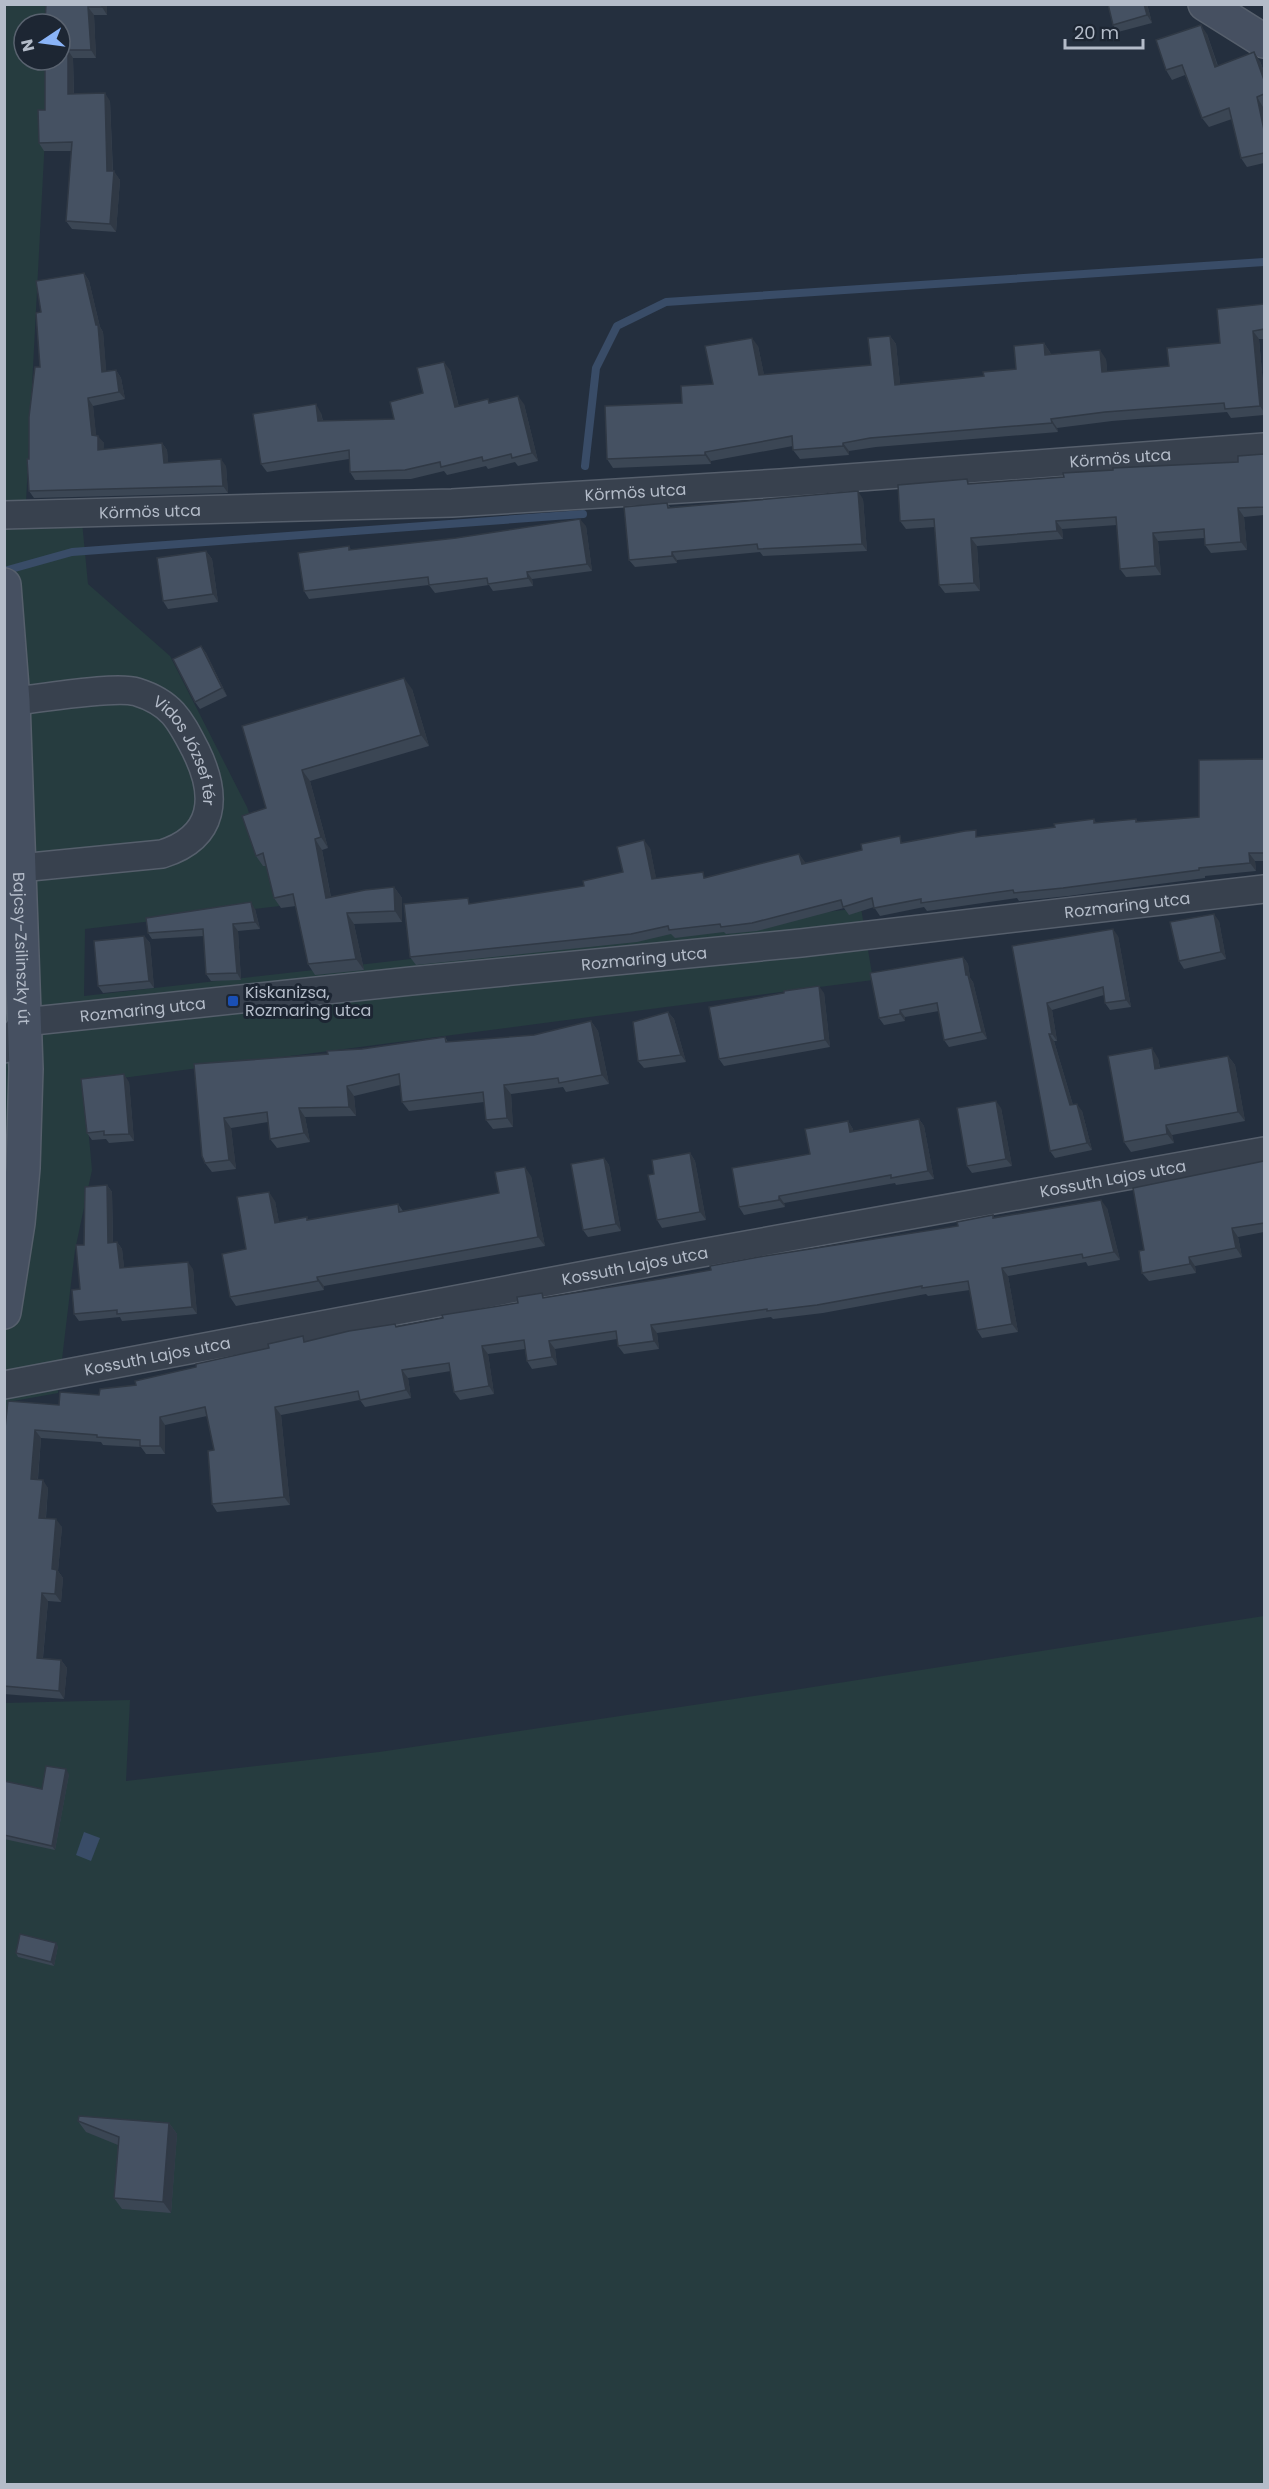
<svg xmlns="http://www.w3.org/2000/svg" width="1269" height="2489" viewBox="0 0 1269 2489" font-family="Poppins,sans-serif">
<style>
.green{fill:#263c3f}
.water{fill:#394c67}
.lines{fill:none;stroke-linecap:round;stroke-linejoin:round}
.stream{stroke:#394c67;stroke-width:8}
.street-casing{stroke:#565f6c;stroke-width:30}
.secondary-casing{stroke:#565f6c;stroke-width:36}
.street{stroke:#38414e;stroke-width:27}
.secondary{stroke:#465061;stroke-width:33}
.wall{fill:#3b4654}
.shaded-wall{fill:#303945}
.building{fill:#455162;stroke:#303945;stroke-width:1.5}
.transit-dot{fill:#1a4fb4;stroke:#1d2633;stroke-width:2}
.labels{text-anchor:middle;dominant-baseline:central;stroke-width:6;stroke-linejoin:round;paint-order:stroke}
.street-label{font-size:16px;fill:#b4bcc9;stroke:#1d2633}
.poi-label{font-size:16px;fill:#b4bcc9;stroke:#1d2633;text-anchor:start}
</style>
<rect width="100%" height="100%" fill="#242f3e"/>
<g class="green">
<polygon points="52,4 51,24 24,24 24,60 49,60 26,502 80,501 88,584 170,656 247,807 280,906 85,929 84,996 861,908 873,980 84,1083 92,1170 75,1250 58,1393 8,1402 5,1432 4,5"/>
<polygon points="1264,1616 1264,2484 5,2484 4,1703 130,1700 126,1781 379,1752 794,1690"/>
</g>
<polygon class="water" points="84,1832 100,1838 91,1861 76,1855"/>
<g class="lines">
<g class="stream">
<polyline points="585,466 596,368 617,326 666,302 1264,262"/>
<polyline points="4,571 72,552 583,514"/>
</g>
<defs>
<g id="street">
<path id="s1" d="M 4,515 L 452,503 L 780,483 L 1264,447"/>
<path id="s2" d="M 13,701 C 40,699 115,685 137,692 C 172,703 180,720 196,751 C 218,796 216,837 162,854 L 20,868"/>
<path id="s3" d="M 4,1049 L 24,1022 L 411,981 L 801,943 L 1264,889"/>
<path id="s4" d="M 4,1385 L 685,1256 L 1264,1151"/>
</g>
<g id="secondary">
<polyline points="1205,4 1264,41"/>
<path id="s5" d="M 4,585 L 13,701 L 26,1069 L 23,1168 L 18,1223 L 4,1312"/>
</g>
</defs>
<use href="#street" class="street-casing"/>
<use href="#secondary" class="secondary-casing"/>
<use href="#street" class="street"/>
<use href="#secondary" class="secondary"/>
</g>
<g class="wall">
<polygon points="46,4 107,4 107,15 94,15 96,58 73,58 74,94 110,101 113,171 120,180 116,232 72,229 66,221 72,151 44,151 39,143 45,110"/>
<polygon points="1108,4 1147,4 1152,23 1118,32 1113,25"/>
<polygon points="1207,34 1218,66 1260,61 1264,72 1264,106 1263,107 1264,112 1264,163 1247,167 1241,158 1232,119 1209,127 1202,118 1185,75 1172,80 1166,70"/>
<polygon points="84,273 89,281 100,327 103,332 106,371 116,370 121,378 125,399 93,406 96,436 104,443 103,450 162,443 167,450 168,463 226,466 228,493 34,498 29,491 29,459 40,367 41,312"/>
<polygon points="1264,304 1264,339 1259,339 1264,395 1264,415 1231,418 1227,412 1112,421 1057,428 1058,432 876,447 849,451 849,455 800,459 793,450 793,446 711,461 711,464 613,468 607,459 682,403 713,384 758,346 764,375 871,365 890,336 896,344 900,384 984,376 1016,369 1044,343 1050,352 1051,355 1106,359 1107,372 1169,366 1220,343"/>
<polygon points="450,370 459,407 490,402 524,404 538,461 518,466 515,462 488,469 486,466 447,475 444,471 411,479 355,480 350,472 349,459 267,472 261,464 321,413 323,421 394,419"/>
<polygon points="1264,454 1264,515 1244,517 1247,550 1211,553 1205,545 1205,538 1158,541 1161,575 1126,577 1120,569 1117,525 1062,529 1063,539 977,546 980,591 945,593 939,585 935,527 906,529 900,521 971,484 1064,477 1238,462"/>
<polygon points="863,499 867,551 763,556 760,552 677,560 677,563 635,567 629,560 667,503 670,507"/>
<polygon points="586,526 592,571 532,579 533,586 493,591 489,585 435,593 429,585 309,599 304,591 349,546 351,550"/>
<polygon points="206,551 212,559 218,602 168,609 163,601"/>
<polygon points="201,646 206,653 227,696 200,709 195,702"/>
<polygon points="412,689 429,746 310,781 328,848 322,850 331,897 394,887 402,898 402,922 354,924 364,970 315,975 308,964 296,906 281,908 274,898 266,866 263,866 256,856 266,808 242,726"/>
<polygon points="1264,759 1264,861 1255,861 1256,871 1205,876 1205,878 1068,896 1019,901 1017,898 927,911 924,907 880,916 874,907 849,915 844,908 757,931 726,934 724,932 675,938 671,934 637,942 416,965 410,957 472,904 584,886 623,872 650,848 656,879 707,877 799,854 805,863 905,843 980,836 1055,827 1094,819 1096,823 1136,819 1138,822 1199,817"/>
<polygon points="255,909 260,929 238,931 241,980 211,981 206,974 204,936 152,939 148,933"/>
<polygon points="1219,921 1226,959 1184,969 1179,961"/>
<polygon points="144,936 150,943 154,988 103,993 98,986"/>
<polygon points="1118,936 1131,1007 1110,1010 1105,1003 1104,995 1052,1010 1057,1041 1054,1041 1073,1105 1082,1111 1092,1150 1055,1158 1050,1151 1012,946"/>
<polygon points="963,957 968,964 970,978 973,982 987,1039 949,1047 944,1040 939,1011 905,1017 905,1021 884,1025 879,1018"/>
<polygon points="824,993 830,1047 724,1066 719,1059"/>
<polygon points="668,1012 674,1019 686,1062 644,1068 638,1061"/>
<polygon points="591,1021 598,1031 609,1084 566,1092 563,1087 511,1094 513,1127 493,1129 486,1120 484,1102 409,1111 402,1102 400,1085 354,1096 356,1116 305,1117 310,1142 277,1148 270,1139 268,1122 231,1128 236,1169 212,1172 205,1163 194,1064 328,1054 445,1037 448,1042 534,1035"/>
<polygon points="1228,1056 1235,1065 1245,1121 1172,1135 1174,1143 1131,1152 1124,1142 1158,1058 1160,1068"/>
<polygon points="129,1082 134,1141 109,1143 106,1139 92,1140 87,1133"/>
<polygon points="1001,1108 1012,1166 972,1173 967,1166"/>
<polygon points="919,1119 924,1126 934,1179 896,1185 895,1183 784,1203 785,1207 744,1215 739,1207 810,1154 848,1121 853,1129 853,1131"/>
<polygon points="690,1153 695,1161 706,1220 662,1228 657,1220 654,1174"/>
<polygon points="604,1158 609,1165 621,1231 588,1237 583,1230"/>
<polygon points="1264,1161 1264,1232 1238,1237 1242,1257 1195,1266 1196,1273 1149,1281 1142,1273 1144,1250"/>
<polygon points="531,1176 545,1246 324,1286 324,1290 236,1306 230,1297 246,1249 275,1201 279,1223 307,1217 308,1220 398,1204 403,1211 499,1193"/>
<polygon points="107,1185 112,1192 113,1242 117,1242 122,1249 124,1268 193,1269 197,1314 122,1321 120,1317 79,1321 74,1314 80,1289 84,1245"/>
<polygon points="1107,1208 1120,1260 1088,1266 1086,1262 1008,1276 1018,1332 982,1338 977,1330 970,1290 928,1296 926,1294 823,1313 773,1319 771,1317 657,1333 659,1349 624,1354 618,1346 617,1339 555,1349 557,1365 532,1369 527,1361 525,1349 488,1354 494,1394 460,1400 454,1392 451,1371 408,1378 411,1398 365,1407 360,1400 281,1415 290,1505 217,1512 212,1504 214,1450 207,1416 165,1425 165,1454 146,1454 141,1447 103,1445 101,1442 41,1438 38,1479 48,1488 46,1518 62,1527 58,1571 63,1578 61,1602 48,1601 43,1658 61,1660 67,1668 64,1699 4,1694 4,1437 59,1405 99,1395 136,1385 307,1341 443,1318 545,1297 660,1279 958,1226 993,1215 994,1217"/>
<polygon points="69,1774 55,1850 4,1839 4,1781 42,1789"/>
<polygon points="58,1946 54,1966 18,1957 16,1953"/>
<polygon points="78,2121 169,2123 177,2134 171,2213 122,2209 114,2198 118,2145 86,2132"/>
</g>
<g class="shaded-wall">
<polygon points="101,4 107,4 107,15 102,7"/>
<polygon points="1144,4 1147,4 1152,23 1147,15"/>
<polygon points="88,7 94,15 96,58 91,50"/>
<polygon points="1201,25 1207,34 1221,77 1215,67"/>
<polygon points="68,50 73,58 74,102 68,94"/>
<polygon points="1254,52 1260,61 1264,72 1264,80"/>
<polygon points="105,93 110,101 113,179 107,171"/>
<polygon points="1257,97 1263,107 1264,112 1264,130"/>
<polygon points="114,171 120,180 116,232 110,224"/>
<polygon points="84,273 89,281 100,327 103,332 107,379 102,372 96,325"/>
<polygon points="1253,331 1259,339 1264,395 1264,412 1260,406"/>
<polygon points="890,336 896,344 901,393 895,385"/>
<polygon points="752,338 758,346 766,384 759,375"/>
<polygon points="1044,343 1050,352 1052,364 1045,355"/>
<polygon points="1100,350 1106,359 1108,381 1102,372"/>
<polygon points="444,362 450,370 461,416 455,407"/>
<polygon points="116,370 121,378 125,399 119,392"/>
<polygon points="518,396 524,404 538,461 532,453"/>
<polygon points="88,398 93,406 97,442 92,435"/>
<polygon points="316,404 321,413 324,429 318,421"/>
<polygon points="1051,419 1057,428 1058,432 1052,423"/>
<polygon points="98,436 104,443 103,458 98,450"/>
<polygon points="162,443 167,450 169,470 164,463"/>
<polygon points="843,443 849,451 849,455 843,446"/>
<polygon points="705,452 711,461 711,464 705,455"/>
<polygon points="221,459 226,466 228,493 223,486"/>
<polygon points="858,491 863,499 867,551 862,544"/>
<polygon points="1238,508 1244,517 1247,550 1241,542"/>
<polygon points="580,519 586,526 592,571 587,564"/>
<polygon points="1056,521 1062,529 1063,539 1057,531"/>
<polygon points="1153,533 1158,541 1161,575 1155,566"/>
<polygon points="971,538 977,546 980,591 974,583"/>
<polygon points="206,551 212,559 218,602 213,594"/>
<polygon points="672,552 677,560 677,563 672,556"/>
<polygon points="527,572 532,579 533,586 528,578"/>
<polygon points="201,646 206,653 227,696 222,688"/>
<polygon points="404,678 412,689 429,746 421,735"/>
<polygon points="302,770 310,781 328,848 321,837"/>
<polygon points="315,839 322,850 333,909 326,898"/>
<polygon points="644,840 650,848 658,887 652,879"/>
<polygon points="1249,853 1255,861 1256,871 1250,863"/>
<polygon points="799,854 805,862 808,872 802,864"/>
<polygon points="394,887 402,898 402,922 395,911"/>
<polygon points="251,902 255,909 260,929 255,922"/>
<polygon points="347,913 354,924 364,970 356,959"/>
<polygon points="1214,914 1219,921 1226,959 1221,952"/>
<polygon points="233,924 238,931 241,980 237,973"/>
<polygon points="1113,929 1118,936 1131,1007 1126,1000"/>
<polygon points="144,936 150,943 154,988 149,981"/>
<polygon points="963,957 968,964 970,978 973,982 987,1039 982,1032 966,975"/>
<polygon points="819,986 824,993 830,1047 825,1040"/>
<polygon points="1047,1003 1052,1010 1057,1041 1052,1034"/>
<polygon points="900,1010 905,1017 905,1021 900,1014"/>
<polygon points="668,1012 674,1019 686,1062 681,1055"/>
<polygon points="591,1021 598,1031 609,1084 602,1075"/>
<polygon points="1049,1034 1054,1041 1075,1112 1070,1105"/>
<polygon points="1152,1048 1158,1058 1162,1079 1155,1069"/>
<polygon points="1228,1056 1235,1065 1245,1121 1238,1112"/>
<polygon points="124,1074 129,1082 134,1141 129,1134"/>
<polygon points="504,1085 511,1094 513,1127 507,1118"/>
<polygon points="347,1086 354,1096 356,1116 349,1107"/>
<polygon points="996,1101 1001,1108 1012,1166 1006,1159"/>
<polygon points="1077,1104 1082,1111 1092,1150 1087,1143"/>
<polygon points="299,1108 305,1117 310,1142 304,1133"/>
<polygon points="224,1118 231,1128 236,1169 229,1160"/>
<polygon points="919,1119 924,1126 934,1179 928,1171"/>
<polygon points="848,1121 853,1129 855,1140 850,1132"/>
<polygon points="1166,1125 1172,1135 1174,1143 1167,1134"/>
<polygon points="690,1153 695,1161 706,1220 700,1212"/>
<polygon points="604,1158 609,1165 621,1231 616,1224"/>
<polygon points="525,1167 531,1176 545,1246 538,1237"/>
<polygon points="107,1185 112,1192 113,1250 108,1243"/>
<polygon points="269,1192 275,1201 281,1232 275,1223"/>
<polygon points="779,1196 784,1203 785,1207 779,1200"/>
<polygon points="1101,1200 1107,1208 1120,1260 1114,1252"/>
<polygon points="1232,1228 1238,1237 1242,1257 1236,1248"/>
<polygon points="117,1242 122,1249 125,1275 120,1268"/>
<polygon points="1189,1257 1195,1266 1196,1273 1190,1264"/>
<polygon points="188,1262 193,1269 197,1314 192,1307"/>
<polygon points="1002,1268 1008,1276 1018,1332 1012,1324"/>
<polygon points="317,1277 324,1286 324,1290 318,1281"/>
<polygon points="651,1325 657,1333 659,1349 654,1341"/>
<polygon points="549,1341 555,1349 557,1365 552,1357"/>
<polygon points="482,1346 488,1354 494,1394 489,1386"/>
<polygon points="402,1370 408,1378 411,1398 406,1390"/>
<polygon points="275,1407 281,1415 290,1505 284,1497"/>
<polygon points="160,1417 165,1425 165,1454 160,1446"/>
<polygon points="35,1430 41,1438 37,1487 31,1479"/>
<polygon points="43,1480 48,1488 45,1526 39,1518"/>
<polygon points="56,1519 62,1527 58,1571 63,1578 61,1602 55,1594 52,1569"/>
<polygon points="42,1593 48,1601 42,1666 37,1658"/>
<polygon points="61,1660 67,1668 64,1699 59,1691"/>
<polygon points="66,1769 69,1774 55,1850 52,1846"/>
<polygon points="56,1943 58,1946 54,1966 51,1962"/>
<polygon points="169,2123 177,2134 171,2213 163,2202"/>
</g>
<g class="building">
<polygon points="46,4 101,4 102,7 88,7 91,50 68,50 68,94 105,93 107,171 114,171 110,224 66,221 72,142 39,143 38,110 45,110 45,60 60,60 60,24 45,24"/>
<polygon points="1108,4 1144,4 1147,15 1113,25"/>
<polygon points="1201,25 1215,67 1254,52 1264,80 1264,94 1257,97 1264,130 1264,153 1241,158 1229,108 1202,118 1182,65 1166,70 1156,40"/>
<polygon points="84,273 96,325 98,325 102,372 116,370 119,392 88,398 92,435 98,436 98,450 162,443 164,463 221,459 223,486 29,491 27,459 29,459 29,417 35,367 40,367 36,313 41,312 36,281"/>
<polygon points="1264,304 1264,329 1253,331 1260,406 1225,409 1224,403 1105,412 1051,419 1052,423 870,438 843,443 843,446 793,450 792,436 705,452 705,455 607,459 605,406 682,403 681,386 713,384 705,346 752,338 759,375 871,365 868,338 890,336 895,385 984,376 983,372 1016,369 1014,346 1044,343 1045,355 1100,350 1102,372 1169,366 1167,348 1220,343 1217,309"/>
<polygon points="444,362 455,407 488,399 489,403 518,396 532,453 512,458 511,454 483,461 482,457 441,467 440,462 405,470 350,472 349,450 261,464 253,414 316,404 318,421 394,419 390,402 423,393 417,368"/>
<polygon points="1264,454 1264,507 1238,508 1241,542 1205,545 1204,529 1153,533 1155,566 1120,569 1116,517 1056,521 1057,531 971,538 974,583 939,585 934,519 900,521 898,485 967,479 968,484 1064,477 1063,473 1113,470 1113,468 1238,462 1238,456"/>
<polygon points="858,491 862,544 758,549 757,544 672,552 672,556 629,560 624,507 667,503 668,508"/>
<polygon points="580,519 587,564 527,572 528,578 488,584 487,578 429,585 428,577 304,591 298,553 349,546 349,550 456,538"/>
<polygon points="206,551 213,594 163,601 157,558"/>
<polygon points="201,646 222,688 195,702 173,659"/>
<polygon points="404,678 421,735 302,770 321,837 315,839 326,898 365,890 394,887 395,911 347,913 356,959 308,964 293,894 274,898 263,853 256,856 242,816 266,808 242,726"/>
<polygon points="1264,759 1264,853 1249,853 1250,863 1199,868 1199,870 1063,888 1014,893 1013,890 921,903 921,899 874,908 872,898 843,907 841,900 752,923 721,927 720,924 669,930 668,926 631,934 410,957 404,904 468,898 469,904 584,886 583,881 623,872 617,847 644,840 652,879 703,872 704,878 799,854 802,864 862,850 861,844 900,836 901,843 965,831 976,830 976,837 1055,827 1054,824 1094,819 1094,823 1136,819 1136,822 1199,817 1199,760"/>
<polygon points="251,902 255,922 233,924 237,973 206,974 203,929 148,933 146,918"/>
<polygon points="1214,914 1221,952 1179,961 1170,922"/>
<polygon points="1113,929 1126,1000 1105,1003 1103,987 1047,1003 1052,1034 1049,1034 1070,1105 1077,1104 1087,1143 1050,1151 1012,946"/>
<polygon points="144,936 149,981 98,986 94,941"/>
<polygon points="963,957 966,975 968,975 982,1032 944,1040 937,1003 900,1010 900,1014 879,1018 870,973"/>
<polygon points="819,986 825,1040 719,1059 709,1007 784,993 784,991"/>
<polygon points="668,1012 681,1055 638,1061 633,1022"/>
<polygon points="591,1021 602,1075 559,1083 558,1078 504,1085 507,1118 486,1120 483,1092 402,1102 399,1074 347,1086 349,1107 299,1108 304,1133 270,1139 267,1112 224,1118 229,1160 205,1163 202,1156 194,1064 328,1054 327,1051 362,1049 445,1037 446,1042 534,1035"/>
<polygon points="1152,1048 1155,1069 1228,1056 1238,1112 1166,1125 1167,1134 1124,1142 1108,1056"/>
<polygon points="124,1074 129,1134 104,1135 104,1131 87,1133 81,1079"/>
<polygon points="996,1101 1006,1159 967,1166 957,1108"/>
<polygon points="919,1119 928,1171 891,1178 891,1175 779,1196 779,1200 739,1207 732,1168 810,1154 805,1129 848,1121 850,1132"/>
<polygon points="690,1153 700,1212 657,1220 648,1175 654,1174 652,1160"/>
<polygon points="604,1158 616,1224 583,1230 571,1164"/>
<polygon points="1264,1161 1264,1223 1232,1228 1236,1248 1189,1257 1190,1264 1142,1273 1139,1251 1144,1250 1133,1188"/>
<polygon points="525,1167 538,1237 317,1277 318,1281 230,1297 222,1254 246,1249 237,1197 269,1192 275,1223 307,1217 307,1220 398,1204 399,1212 499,1193 495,1172"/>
<polygon points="107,1185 108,1243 117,1242 120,1268 188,1262 192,1307 117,1314 117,1310 74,1314 72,1290 80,1289 76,1245 84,1245 85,1187"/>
<polygon points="1101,1200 1114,1252 1083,1258 1082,1254 1002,1268 1012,1324 977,1330 968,1281 922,1288 922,1286 817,1305 767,1311 767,1309 651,1325 654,1341 618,1346 616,1331 549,1341 552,1357 527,1361 524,1340 482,1346 489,1386 454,1392 449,1363 402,1370 406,1390 360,1400 358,1391 275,1407 284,1497 212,1504 208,1451 214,1450 205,1407 160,1417 160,1446 140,1446 140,1440 97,1437 97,1435 35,1430 31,1479 43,1480 39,1518 56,1519 52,1569 57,1570 55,1594 42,1593 37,1658 61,1660 59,1691 4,1686 4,1437 8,1401 59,1405 60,1392 99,1395 100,1389 136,1385 135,1381 196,1367 196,1364 269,1348 268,1344 303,1336 304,1342 349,1331 395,1324 396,1327 443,1318 442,1315 518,1303 517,1297 542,1293 543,1298 660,1279 711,1270 710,1266 759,1257 958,1226 957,1222 993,1215 993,1218"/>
<polygon points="46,1766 66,1769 52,1846 4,1835 4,1781 42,1789"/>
<polygon points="20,1934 56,1943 51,1962 16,1953"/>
<polygon points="79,2116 169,2123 163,2202 114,2198 119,2137 78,2121"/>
</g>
<rect class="transit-dot" x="227" y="995" width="12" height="12" rx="3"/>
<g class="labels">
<g class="street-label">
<text stroke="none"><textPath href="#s1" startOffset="1118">Körmös utca</textPath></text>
<text stroke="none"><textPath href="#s1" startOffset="632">Körmös utca</textPath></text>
<text stroke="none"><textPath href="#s1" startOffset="146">Körmös utca</textPath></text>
<text stroke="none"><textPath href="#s2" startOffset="206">Vidos József tér</textPath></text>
<text stroke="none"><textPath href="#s3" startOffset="1143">Rozmaring utca</textPath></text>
<text stroke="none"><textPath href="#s5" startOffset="364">Bajcsy-Zsilinszky út</textPath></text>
<text stroke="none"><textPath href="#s3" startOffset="657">Rozmaring utca</textPath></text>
<text stroke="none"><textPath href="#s3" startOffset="153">Rozmaring utca</textPath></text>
<text stroke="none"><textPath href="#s4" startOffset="1128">Kossuth Lajos utca</textPath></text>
<text stroke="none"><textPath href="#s4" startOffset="642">Kossuth Lajos utca</textPath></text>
<text stroke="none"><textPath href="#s4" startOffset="156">Kossuth Lajos utca</textPath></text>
</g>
<g class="poi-label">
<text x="245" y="992">Kiskanizsa,<tspan x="245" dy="18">Rozmaring utca</tspan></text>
</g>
</g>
<rect width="1269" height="2489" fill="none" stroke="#b4bcc9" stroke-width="12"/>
<g transform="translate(42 42) rotate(257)"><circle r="28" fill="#1d2633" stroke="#59626f" stroke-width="1.5"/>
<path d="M0-4.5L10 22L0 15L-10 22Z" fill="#8ab4f8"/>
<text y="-9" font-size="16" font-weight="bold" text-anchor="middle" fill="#b4bcc9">N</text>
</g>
<path d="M1065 39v9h78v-9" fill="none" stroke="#b4bcc9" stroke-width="3"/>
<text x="1074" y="39" font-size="18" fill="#b4bcc9" stroke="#1d2633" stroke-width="4.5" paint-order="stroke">20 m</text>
</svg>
